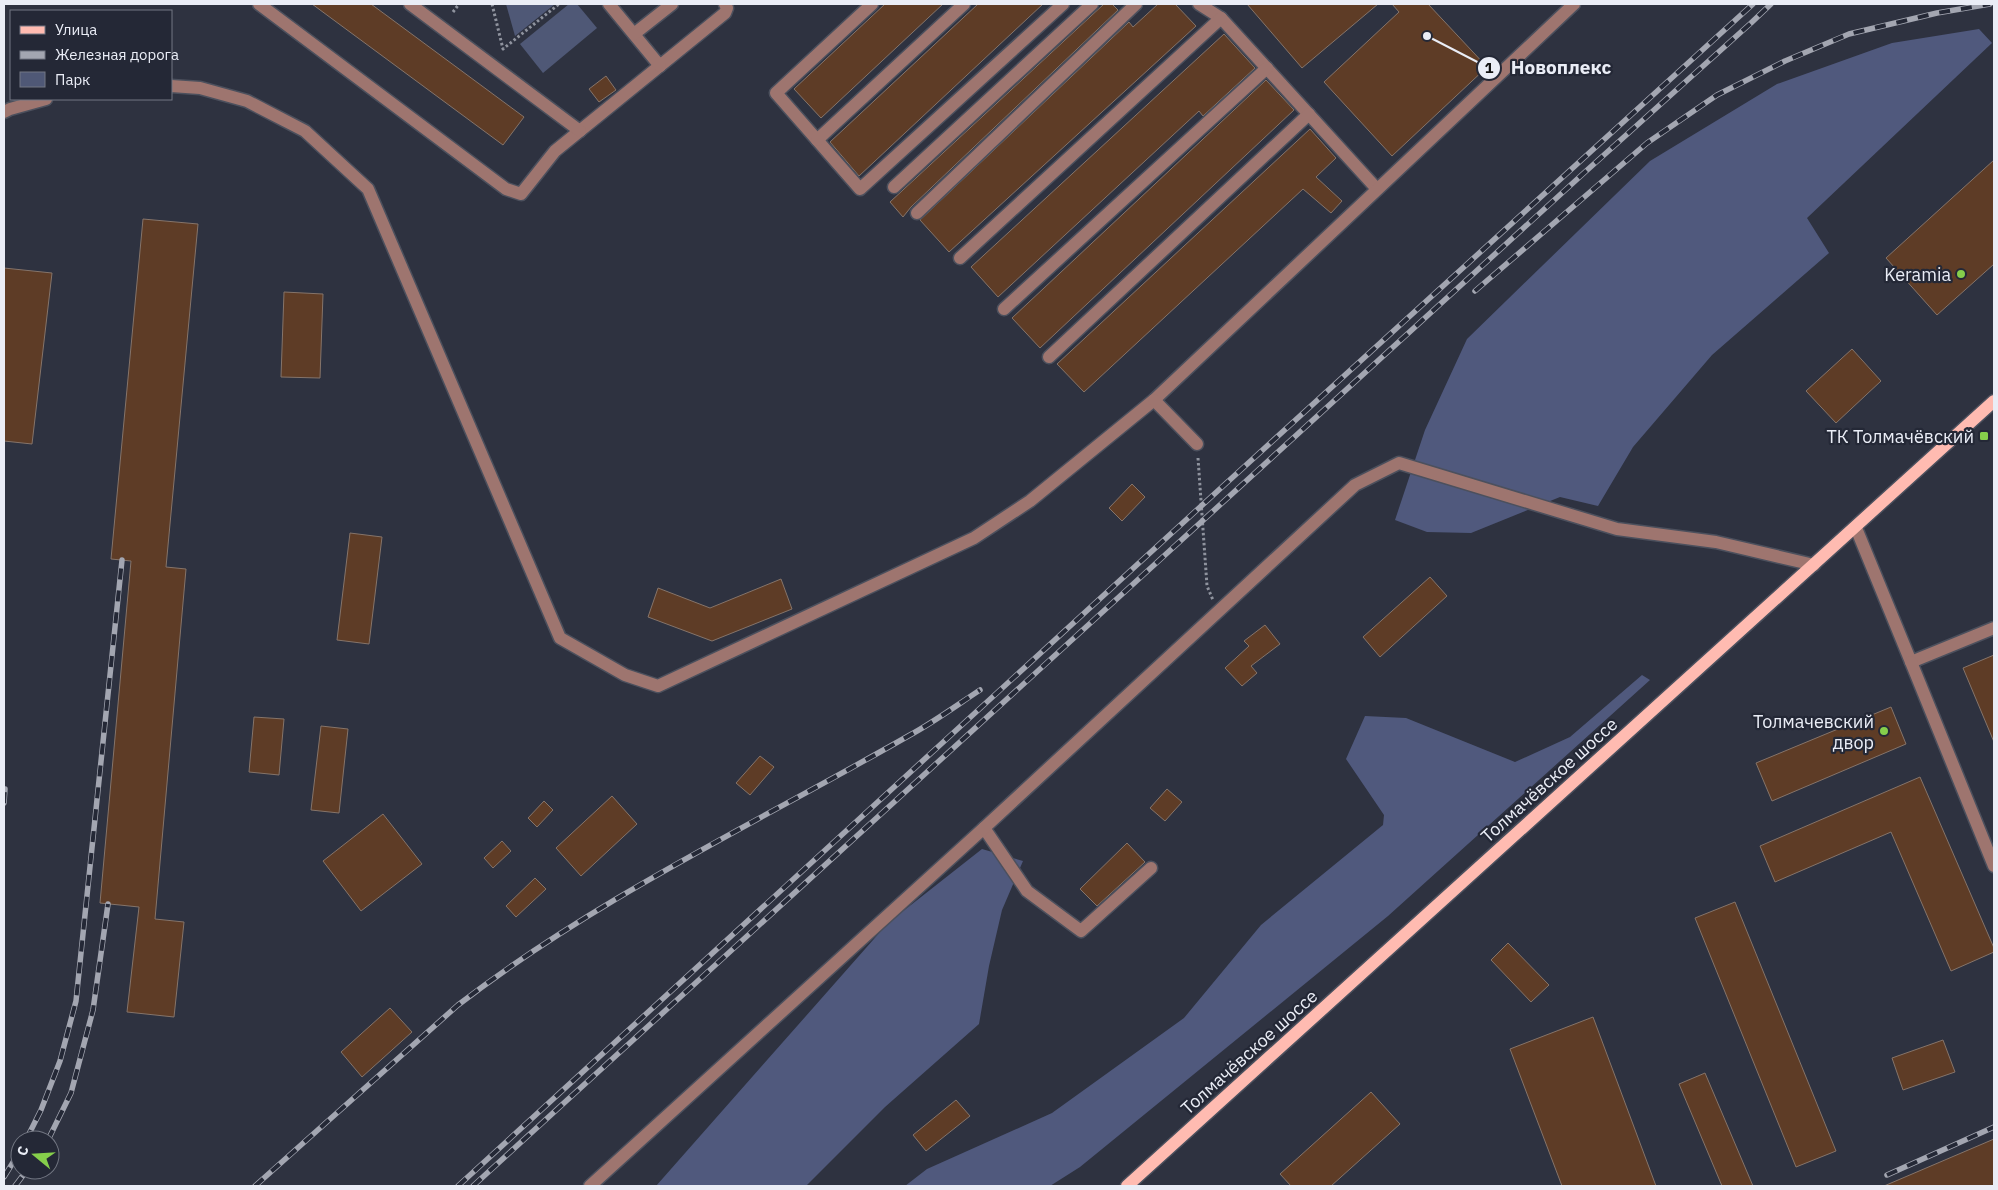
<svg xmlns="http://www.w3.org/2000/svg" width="1998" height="1190" viewBox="0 0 1998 1190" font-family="'IBM Plex Sans',sans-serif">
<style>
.green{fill:#4f5876}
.forest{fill:#50597d}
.building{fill:#5e3c26;stroke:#85746a}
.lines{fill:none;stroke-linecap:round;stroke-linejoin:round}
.minor-casing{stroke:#4c505d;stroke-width:15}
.major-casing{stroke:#4c505d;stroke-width:15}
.path{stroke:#8f939e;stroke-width:3;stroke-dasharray:2.5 2.5;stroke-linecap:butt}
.minor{stroke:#9e756f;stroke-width:12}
.major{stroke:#ffbbb1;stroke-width:12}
.rail-casing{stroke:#a3a6b1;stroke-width:5.5}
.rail{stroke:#242836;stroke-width:4;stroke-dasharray:11;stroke-linecap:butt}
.poi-dot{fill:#86cf4b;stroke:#242836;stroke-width:2}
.labels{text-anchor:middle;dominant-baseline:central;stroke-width:4.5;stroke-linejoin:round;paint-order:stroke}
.poi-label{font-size:18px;fill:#eaedf6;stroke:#242836;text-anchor:end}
.street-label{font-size:18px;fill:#eaedf6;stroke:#242836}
.leader{fill:none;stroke:#eaedf6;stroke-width:2}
.callout-dot{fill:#eaedf6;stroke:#242836;stroke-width:2}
.mark-label{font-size:15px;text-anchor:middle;font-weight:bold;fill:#111}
.callout-label{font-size:19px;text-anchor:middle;font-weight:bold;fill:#eaedf6;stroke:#242836;stroke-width:4.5;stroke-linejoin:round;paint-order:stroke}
</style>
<rect width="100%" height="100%" fill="#2e3240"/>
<g class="green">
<polygon points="506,4 555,4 515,36"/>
<polygon points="569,4 577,4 597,28 543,73 520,44"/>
</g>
<g class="forest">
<polygon points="1979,29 1992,43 1807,218 1829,253 1712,355 1633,447 1598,506 1560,497 1471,533 1427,532 1395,520 1425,430 1467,339 1650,161 1777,84 1892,43"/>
<polygon points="1642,675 1650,680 1388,916 1080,1167 1050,1186 905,1186 927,1169 1052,1113 1184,1018 1261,925 1383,825 1384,815 1346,759 1365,716 1406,718 1515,762 1570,737"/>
<polygon points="982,849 1023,861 1002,910 989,966 979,1024 885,1107 806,1186 656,1186 888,923"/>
</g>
<g class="building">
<polygon points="312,4 371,4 524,117 503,145"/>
<polygon points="885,4 943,4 821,118 794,89"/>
<polygon points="978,4 1043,4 859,176 830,142"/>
<polygon points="1104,4 1112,4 1118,10 911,207 903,217 890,202"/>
<polygon points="1158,4 1175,4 1196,26 949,252 920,220 1129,22 1133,27"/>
<polygon points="1247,4 1378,4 1302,68"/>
<polygon points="1392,4 1428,4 1487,67 1392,156 1324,82 1399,12"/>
<polygon points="1224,34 1255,68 1203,116 1199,111 998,297 971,267"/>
<polygon points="606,76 616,90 599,102 589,89"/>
<polygon points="1266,80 1294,110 1040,348 1012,318"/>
<polygon points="1310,129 1336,158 1316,177 1342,201 1331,213 1303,189 1084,392 1057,364"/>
<polygon points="1994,160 1994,264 1937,315 1886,258"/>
<polygon points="143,219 198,224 166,567 186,569 155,919 184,922 174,1017 127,1012 139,907 100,903 131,561 111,559"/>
<polygon points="4,268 52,273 32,444 4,441"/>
<polygon points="284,292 323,294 320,378 281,377"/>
<polygon points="1852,349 1881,381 1836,423 1806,391"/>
<polygon points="1132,484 1145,497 1122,521 1109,508"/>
<polygon points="350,533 382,537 369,644 337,640"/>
<polygon points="1430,577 1447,596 1380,657 1363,637"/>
<polygon points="781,579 792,609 712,641 648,617 658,588 710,608"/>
<polygon points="1265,625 1280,644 1251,666 1257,673 1242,686 1225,668 1249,646 1244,641"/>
<polygon points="1994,655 1994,742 1963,668"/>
<polygon points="1891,707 1906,744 1772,801 1756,763"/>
<polygon points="254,717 284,719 279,775 249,772"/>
<polygon points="321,726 348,729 339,813 311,810"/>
<polygon points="760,756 774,767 750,795 736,783"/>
<polygon points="1920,777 1994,948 1994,952 1951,971 1891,832 1775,882 1760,846"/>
<polygon points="1167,789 1182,802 1165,821 1150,808"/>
<polygon points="612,796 637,824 581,876 556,848"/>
<polygon points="544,801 553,810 537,827 528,818"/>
<polygon points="383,814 422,864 361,911 323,861"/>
<polygon points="502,841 511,851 493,868 484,858"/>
<polygon points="1127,843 1145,862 1097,906 1080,889"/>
<polygon points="535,878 546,889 516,917 506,906"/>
<polygon points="1735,902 1836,1151 1796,1167 1695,918"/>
<polygon points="1508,943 1549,985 1531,1002 1491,960"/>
<polygon points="390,1008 412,1032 362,1077 341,1052"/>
<polygon points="1593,1017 1656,1186 1562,1186 1510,1049"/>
<polygon points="1943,1040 1955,1072 1903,1090 1892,1058"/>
<polygon points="1705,1073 1753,1186 1722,1186 1679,1084"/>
<polygon points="1371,1092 1400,1124 1331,1186 1291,1186 1280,1174"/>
<polygon points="956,1100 970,1116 926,1151 913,1135"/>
<polygon points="1994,1139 1994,1186 1884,1186"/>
</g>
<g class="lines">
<defs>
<g id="minor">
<polyline points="259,4 506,189 521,194 555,151 725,13 727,8 725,4"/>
<polyline points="410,4 580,131"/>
<polyline points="609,4 660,66"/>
<polyline points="872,4 776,93 860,189 1063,4"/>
<polyline points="1199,4 1221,18 1377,189"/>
<polyline points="634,34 672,4"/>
<polyline points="171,86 200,88 247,101 305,131 368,189 560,638 625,675 658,686 974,538 1030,501 1154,400 1574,4"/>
<polyline points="4,112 10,109 46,99"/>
<polyline points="817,140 964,4"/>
<polyline points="894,187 1092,4"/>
<polyline points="917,213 1136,4"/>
<polyline points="960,258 1221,18"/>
<polyline points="1004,309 1267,68"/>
<polyline points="1049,357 1309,114"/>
<polyline points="1154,400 1197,444"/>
<polyline points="1856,528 1911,662 1994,628"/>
<polyline points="1911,662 1994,866"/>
<polyline points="984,828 1027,891 1081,931 1151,868"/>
<polyline points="590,1186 984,828 1355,485 1399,463 1617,529 1716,542 1814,565"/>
</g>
<polyline id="major" points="1127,1186 1994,401"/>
</defs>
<use href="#minor" class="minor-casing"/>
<use href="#major" class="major-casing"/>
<g class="path">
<polyline points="492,4 503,49 559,4"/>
<polyline points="453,12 459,4"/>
<polyline points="1198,458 1207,586 1213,600"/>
</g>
<use href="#minor" class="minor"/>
<use href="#major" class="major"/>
<defs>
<g id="rail">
<polyline points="1475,291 1647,143 1717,95 1785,61 1849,34 1937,13 1990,4"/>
<polyline points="4,803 5,789"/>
<polyline points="26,1140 41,1110 60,1061 76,1001 122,560"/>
<polyline points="48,1140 71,1093 93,1010 108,904"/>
<polyline points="1887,1175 1994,1127"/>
<polyline points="4,1177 20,1151"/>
<polyline points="15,1186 27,1170"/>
<path d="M 255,1186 L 458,1005 C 597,898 758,822 910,735 C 934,722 957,705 980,690"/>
<polyline points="458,1186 1222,487 1753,4"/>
<polyline points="473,1186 1585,172 1751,23 1771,4"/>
</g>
</defs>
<use href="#rail" class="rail-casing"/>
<use href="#rail" class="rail"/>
</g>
<g class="poi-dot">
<circle cx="1961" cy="274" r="5"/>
<rect x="1979" y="431" width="10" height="10" rx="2.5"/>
<circle cx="1884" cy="731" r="5"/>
</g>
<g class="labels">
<g class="poi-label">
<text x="1951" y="274">Keramia</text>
<text x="1974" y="436">ТК Толмачёвский</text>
<text x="1874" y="721">Толмачевский<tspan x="1874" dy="21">двор</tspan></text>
</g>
<g class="street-label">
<text transform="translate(1549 780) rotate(-42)">Толмачёвское шоссе</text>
<text transform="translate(1249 1052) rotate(-42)">Толмачёвское шоссе</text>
</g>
</g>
<path class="leader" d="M1427 36L1489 68"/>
<g class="callout-dot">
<circle cx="1427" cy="36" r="5"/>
<circle cx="1489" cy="68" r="12"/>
</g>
<g class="mark-label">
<text x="1489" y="73">1</text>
</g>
<g class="callout-label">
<text x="1561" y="74">Новоплекс</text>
</g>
<rect width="1998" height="1190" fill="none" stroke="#eaedf6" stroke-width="10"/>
<rect x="10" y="10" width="162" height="90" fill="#242836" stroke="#737783"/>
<rect x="20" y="26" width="25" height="8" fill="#ffbbb1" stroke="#737783"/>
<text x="55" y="35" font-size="15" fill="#eaedf6">Улица</text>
<rect x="20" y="51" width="25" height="8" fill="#a3a6b1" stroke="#737783"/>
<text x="55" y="60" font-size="15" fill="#eaedf6">Железная дорога</text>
<rect x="20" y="72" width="25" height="15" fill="#4f5876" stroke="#737783"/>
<text x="55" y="85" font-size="15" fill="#eaedf6">Парк</text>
<g transform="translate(35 1155) rotate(288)"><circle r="24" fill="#242836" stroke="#737783"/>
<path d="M0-4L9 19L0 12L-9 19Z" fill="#86cf4b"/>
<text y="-8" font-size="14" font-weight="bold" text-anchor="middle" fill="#eaedf6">С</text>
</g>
</svg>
